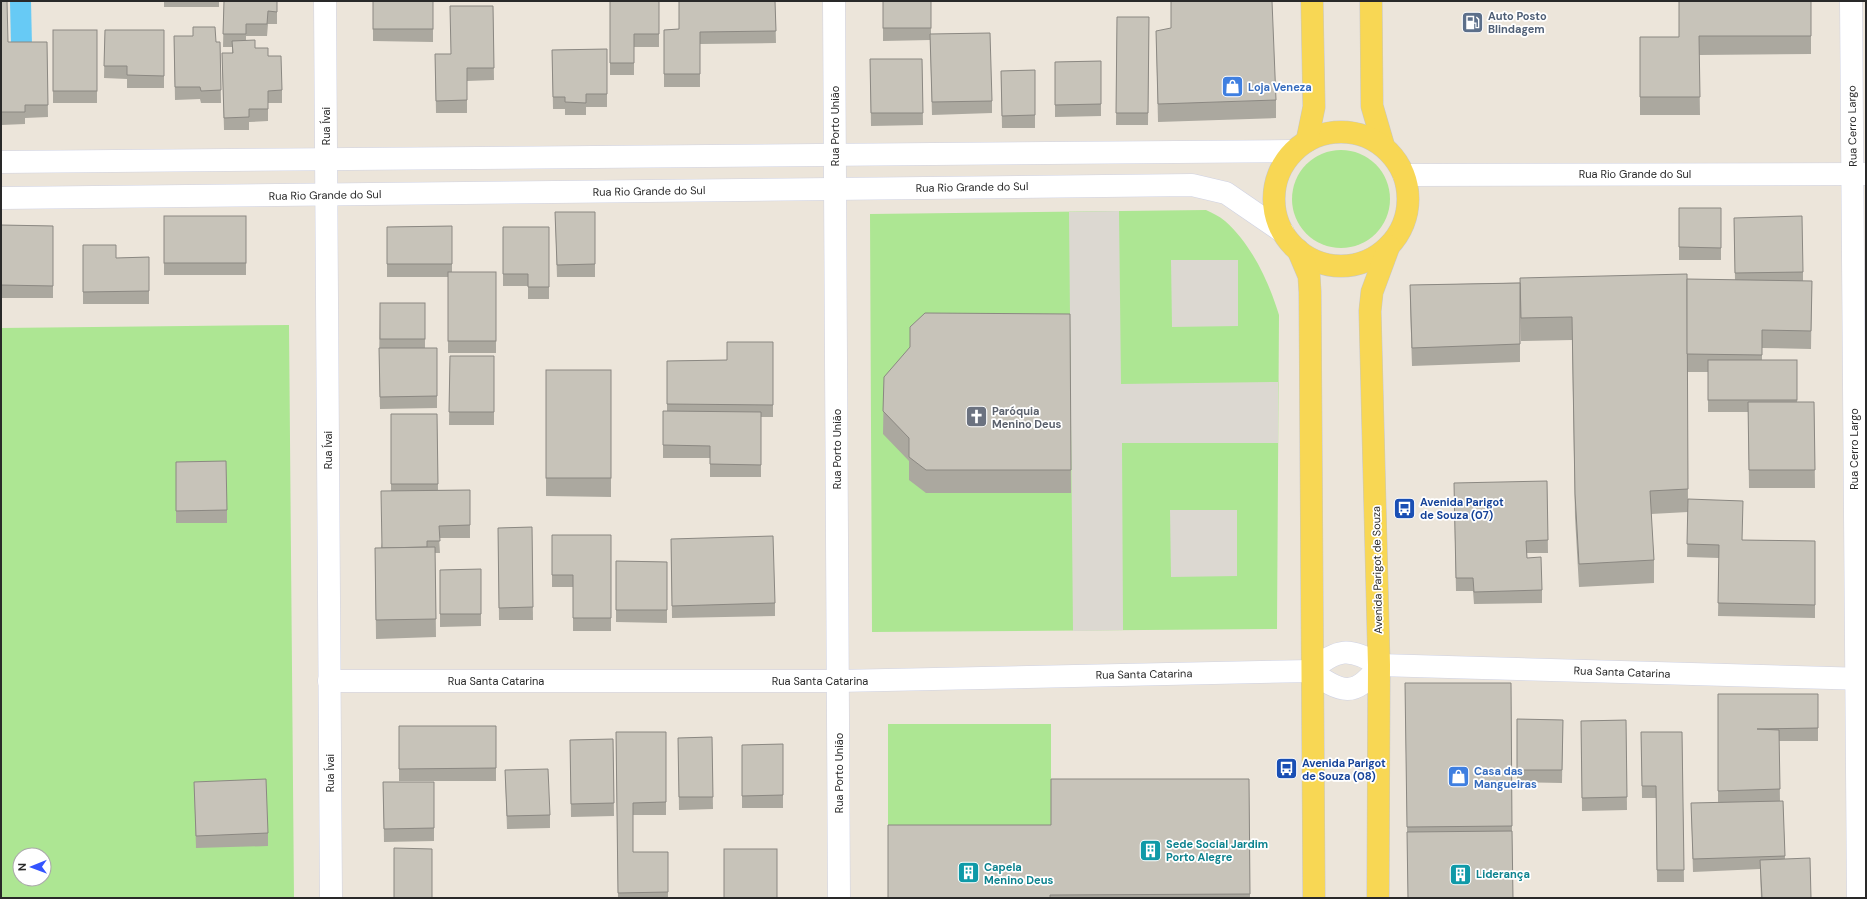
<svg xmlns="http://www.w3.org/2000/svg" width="1867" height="899" viewBox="0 0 1867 899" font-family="'DM Sans',sans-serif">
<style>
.green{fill:#ade693;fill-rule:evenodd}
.plaza{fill:#dcd8d1}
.water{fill:#67caf5}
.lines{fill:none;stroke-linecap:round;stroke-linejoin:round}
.minor-casing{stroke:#cfd2e3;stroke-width:23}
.tertiary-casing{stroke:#cfd2e3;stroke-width:23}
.primary-casing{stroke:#c7c7c7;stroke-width:23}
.minor{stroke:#fff;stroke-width:22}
.tertiary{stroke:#fff;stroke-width:22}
.primary{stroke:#f8d754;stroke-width:22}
.wall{fill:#aba89f}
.building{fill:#c7c3b9;stroke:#8b8882}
.labels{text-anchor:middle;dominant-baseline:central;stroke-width:3.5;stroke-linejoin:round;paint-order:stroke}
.service-label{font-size:11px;font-weight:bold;fill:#4e5e75;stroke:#fff;text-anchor:start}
.shop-label{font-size:11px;font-weight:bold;fill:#366cbe;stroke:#fff;text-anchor:start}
.street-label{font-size:11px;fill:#292929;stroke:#fff}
.worship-label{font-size:11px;font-weight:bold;fill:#5b616d;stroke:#fff;text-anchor:start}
.transit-label{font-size:11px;font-weight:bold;fill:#164399;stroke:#fff;text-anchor:start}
.culture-label{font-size:11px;font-weight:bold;fill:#0d838f;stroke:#fff;text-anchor:start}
</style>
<rect width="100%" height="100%" fill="#ece5da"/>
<g class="green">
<circle cx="1341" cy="199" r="49"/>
<path d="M 1206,210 C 1212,213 1219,216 1225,221 C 1252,245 1269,282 1279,315 L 1277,629 L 872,632 L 870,214 Z"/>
<path d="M 289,325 L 294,898 L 1,898 L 1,328 ZM 20,855 L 44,855 L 44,879 L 20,879 Z"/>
<rect x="888" y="724" width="163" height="174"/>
</g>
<g class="plaza">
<polygon points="1119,211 1121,384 1278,382 1278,443 1122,443 1123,630 1073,631 1069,212"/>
<polygon points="1171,260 1238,260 1238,326 1172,327"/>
<polygon points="1170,510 1237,510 1237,576 1171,577"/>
</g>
<polygon class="water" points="10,1 31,1 32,46 11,46"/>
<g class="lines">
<defs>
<g id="minor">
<polyline points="325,1 331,898"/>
<path d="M 834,1 C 837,300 838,599 839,898"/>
<polyline points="1851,1 1858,898"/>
<polyline points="1404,175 1866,174"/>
<path d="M 1311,671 C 1337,648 1350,647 1379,665 L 1866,679"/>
<path d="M 329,681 L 838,681 L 1311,671 C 1340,693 1356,699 1379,665"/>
</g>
<g id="tertiary">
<polyline points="1,162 1293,151"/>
<polyline points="1,198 1192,185 1226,193 1283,232"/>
</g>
<g id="primary">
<polyline points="1371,1 1372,106 1383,144"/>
<circle cx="1341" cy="199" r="67"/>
<polyline points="1307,141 1314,107 1312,1"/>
<polyline points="1298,250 1309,276 1310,292 1314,898"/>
<polyline points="1378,898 1379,665 1370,311 1372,292 1389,246"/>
</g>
</defs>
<use href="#minor" class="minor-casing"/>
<use href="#tertiary" class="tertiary-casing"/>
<use href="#primary" class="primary-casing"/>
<use href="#minor" class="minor"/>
<use href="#tertiary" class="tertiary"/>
<use href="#primary" class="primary"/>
</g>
<g class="wall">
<polygon points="1,1 8,42 47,42 48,117 25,118 25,124 1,125"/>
<rect x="164" y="1" width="55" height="6"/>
<polygon points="224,1 277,1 277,24 268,24 267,36 246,36 246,40 255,48 268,56 282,90 282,103 268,103 268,121 249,122 249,130 224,130 222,53 232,53 232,47 223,47"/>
<polygon points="373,1 433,1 433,42 373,41"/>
<polygon points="610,1 659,1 659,47 634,47 634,75 610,75"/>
<polygon points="775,1 776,43 700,44 700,87 664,87 664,30 679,29"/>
<polygon points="883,1 931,1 931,34 992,101 992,113 932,115 930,40 883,41"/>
<polygon points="1811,1 1811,54 1699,55 1700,115 1640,115 1640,37 1679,37"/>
<polygon points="493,6 494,80 467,81 467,113 436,113 435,54 451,54"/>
<polygon points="1117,17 1149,17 1148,125 1116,125"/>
<rect x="53" y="30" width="44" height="73"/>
<polygon points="105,30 164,30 164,88 127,88 127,79 104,78"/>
<polygon points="1156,31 1276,100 1276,118 1158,122"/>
<polygon points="174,36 216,42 220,42 221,103 201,103 200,99 175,100"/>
<polygon points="607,49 607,107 586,107 586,115 565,115 565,109 553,109 552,50"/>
<polygon points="870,59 922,59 923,125 871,126"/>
<polygon points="1101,61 1101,116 1055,117 1055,62"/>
<polygon points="1035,70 1035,128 1002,128 1001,71"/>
<rect x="1679" y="208" width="42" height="52"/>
<polygon points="555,212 595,212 595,277 557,277"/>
<rect x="164" y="216" width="82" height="59"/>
<polygon points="1734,218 1803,272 1803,281 1812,281 1811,349 1762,348 1762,360 1797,360 1797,402 1814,402 1815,488 1749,488 1748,412 1708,412 1708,372 1687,372 1688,499 1742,540 1815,541 1815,618 1718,616 1719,558 1687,557 1688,512 1651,514 1654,560 1654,583 1579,587 1575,517 1572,340 1521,341 1520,303 1520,362 1412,366 1410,303 1410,285 1687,279 1735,280"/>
<polygon points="1,225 53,226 53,298 1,298"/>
<polygon points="452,226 452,272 496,272 496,353 448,353 448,277 387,277 387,227"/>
<polygon points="503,227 549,227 549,299 528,299 528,286 503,286"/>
<polygon points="83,245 116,258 149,257 149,304 83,304"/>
<polygon points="380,303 425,303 425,348 437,348 437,408 380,409 379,361"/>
<polygon points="1070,314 1071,493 926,493 909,480 909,461 883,434 884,377"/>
<polygon points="773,342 773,417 761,417 761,477 710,477 710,458 663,458 663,411 667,411 667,361 727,360"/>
<polygon points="450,356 494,356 494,425 449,425"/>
<polygon points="546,370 611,370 611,497 546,496"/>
<polygon points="391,414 437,414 438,490 470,490 470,538 439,538 440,553 435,553 436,637 376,639 375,548 381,548 391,490"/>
<polygon points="176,462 227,510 227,523 176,523"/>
<polygon points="1547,481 1548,553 1527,553 1527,558 1542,590 1542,603 1474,604 1473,591 1456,591 1454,496"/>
<polygon points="532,527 533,620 499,620 498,528"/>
<polygon points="552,535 611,535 611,631 573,631 573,587 552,587"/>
<polygon points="671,539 775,603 775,616 672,618"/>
<polygon points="616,561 667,562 667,623 616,622"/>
<polygon points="481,569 481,626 440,627 440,570"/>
<polygon points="1405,683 1511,683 1512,831 1513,898 1408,898"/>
<polygon points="1718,694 1818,694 1818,741 1779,741 1780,801 1783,801 1785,859 1811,898 1761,898 1760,869 1693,872 1691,803 1718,803"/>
<polygon points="1517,719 1563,720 1562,783 1517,782"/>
<polygon points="1626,720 1627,810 1582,811 1581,721"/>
<rect x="399" y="726" width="97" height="55"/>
<polygon points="616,732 666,732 666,815 633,815 633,852 668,852 668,898 618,898"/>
<polygon points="1641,732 1682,732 1684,882 1657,882 1656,798 1642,798"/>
<polygon points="712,737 713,809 679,810 678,738"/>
<polygon points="613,739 614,816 571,817 570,740"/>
<polygon points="783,744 783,808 742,808 742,745"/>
<polygon points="505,770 550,815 550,828 507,829"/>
<polygon points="1249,779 1250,898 888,898 1051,825"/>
<polygon points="194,782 268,833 268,846 196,848"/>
<polygon points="383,782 434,782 434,841 384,842"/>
</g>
<g class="building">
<polygon points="1,1 7,1 8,42 47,42 48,105 25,105 25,112 1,112"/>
<polygon points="224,1 277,1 277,12 268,11 267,24 246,24 246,34 223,34"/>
<rect x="373" y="1" width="60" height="28"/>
<polygon points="610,1 659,1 659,34 634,34 634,63 610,63"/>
<polygon points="679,1 775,1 776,31 700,32 700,74 664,74 664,30 679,29"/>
<rect x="883" y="1" width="48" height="27"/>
<polygon points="1171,1 1272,1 1276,100 1158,104 1156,31 1171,28"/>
<polygon points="1679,1 1811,1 1811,36 1699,36 1700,97 1640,97 1640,37 1679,37"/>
<polygon points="450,6 493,6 494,68 467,68 467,100 436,101 435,54 451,54"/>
<polygon points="1117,17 1149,17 1148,113 1116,113"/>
<polygon points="193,27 215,27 216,42 220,42 221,90 201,91 200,87 175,87 174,36 193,36"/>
<rect x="53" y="30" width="44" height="61"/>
<polygon points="105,30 164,30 164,76 127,75 127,66 104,66"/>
<polygon points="990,33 992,101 932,102 930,34"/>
<polygon points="255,40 255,48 268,48 268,56 281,56 282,90 268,91 268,109 249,109 249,117 224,118 222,53 233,53 232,41"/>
<polygon points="607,49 607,94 586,94 586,103 565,102 565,97 553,97 552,50"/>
<polygon points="870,59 922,59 923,113 871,113"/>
<polygon points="1101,61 1101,104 1055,105 1055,62"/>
<polygon points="1035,70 1035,115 1002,116 1001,71"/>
<polygon points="1679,208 1721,208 1721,248 1679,247"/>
<polygon points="555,212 595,212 595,264 557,265"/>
<rect x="164" y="216" width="82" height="47"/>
<polygon points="1802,216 1803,272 1735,273 1734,218"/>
<polygon points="1,225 53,226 53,286 1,285"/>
<polygon points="452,226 452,264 387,264 387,227"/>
<polygon points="503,227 549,227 549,287 528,287 528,274 503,274"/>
<polygon points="83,245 116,245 116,258 149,257 149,291 83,292"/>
<rect x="448" y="272" width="48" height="69"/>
<polygon points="1687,274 1688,489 1650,491 1654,560 1579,564 1575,494 1572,317 1521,318 1520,278"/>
<polygon points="1687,279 1812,281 1811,331 1762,330 1762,355 1687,354"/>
<polygon points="1520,283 1520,344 1412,348 1410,285"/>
<rect x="380" y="303" width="45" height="36"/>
<polygon points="925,313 1070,314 1071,470 926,470 909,457 909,438 883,411 884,377 910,347 910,327"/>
<polygon points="727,342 773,342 773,405 667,404 667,361 727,360"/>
<polygon points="379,348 437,348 437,396 380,397"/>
<polygon points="450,356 494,356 494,412 449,412"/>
<rect x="1708" y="360" width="89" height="40"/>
<rect x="546" y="370" width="65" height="108"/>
<polygon points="1748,402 1814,402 1815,470 1749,470"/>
<polygon points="663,411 761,412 761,465 710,464 710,446 663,445"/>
<polygon points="391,414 437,414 438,484 391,484"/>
<polygon points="226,461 227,510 176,511 176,462"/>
<polygon points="1547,481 1548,540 1526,541 1527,558 1541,557 1542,590 1474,592 1473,578 1456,578 1454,483"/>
<polygon points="470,490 470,525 439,526 440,541 427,541 427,547 382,548 381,491"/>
<polygon points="1688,499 1743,501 1742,540 1815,541 1815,605 1718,603 1719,545 1687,544"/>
<polygon points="532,527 533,607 499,608 498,528"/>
<polygon points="552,535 611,535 611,618 573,618 573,575 552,575"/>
<polygon points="773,536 775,603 672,606 671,539"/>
<polygon points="435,547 436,619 376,620 375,548"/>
<polygon points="616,561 667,562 667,610 616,610"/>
<polygon points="481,569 481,614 440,614 440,570"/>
<polygon points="1405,683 1511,683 1512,826 1407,827"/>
<polygon points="1718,694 1818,694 1818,728 1757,729 1779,730 1780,789 1718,791"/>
<polygon points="1517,719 1563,720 1562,770 1517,770"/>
<polygon points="1626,720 1627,797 1582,798 1581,721"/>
<polygon points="399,726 496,726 496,768 399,769"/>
<polygon points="616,732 666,732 666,802 633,803 633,852 668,852 668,892 618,893"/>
<polygon points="1641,732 1682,732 1684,870 1657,870 1656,786 1642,786"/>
<polygon points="712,737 713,797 679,797 678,738"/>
<polygon points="613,739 614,803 571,804 570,740"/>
<polygon points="783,744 783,795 742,796 742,745"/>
<polygon points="548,769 550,815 507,816 505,770"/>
<polygon points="266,779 268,833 196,836 194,782"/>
<polygon points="1051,779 1249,779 1250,894 1050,895 1050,898 888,898 888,825 1051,825"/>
<polygon points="383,782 434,782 434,828 384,829"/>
<polygon points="1783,801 1785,856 1693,859 1691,803"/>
<polygon points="1512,831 1513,898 1408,898 1407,832"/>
<polygon points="394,848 432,849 432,898 394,898"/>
<rect x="724" y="849" width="53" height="49"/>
<polygon points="1810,858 1811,898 1762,898 1760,860"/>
</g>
<defs>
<symbol id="fuel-square" viewBox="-11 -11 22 22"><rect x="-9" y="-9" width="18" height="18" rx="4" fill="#5c6f8a" stroke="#fff"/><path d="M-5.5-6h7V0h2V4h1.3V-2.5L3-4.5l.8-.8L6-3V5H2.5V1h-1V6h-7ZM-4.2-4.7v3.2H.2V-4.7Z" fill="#fff"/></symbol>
<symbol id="shop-square" viewBox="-11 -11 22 22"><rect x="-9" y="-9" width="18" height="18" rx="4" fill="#3f7fe0" stroke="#fff"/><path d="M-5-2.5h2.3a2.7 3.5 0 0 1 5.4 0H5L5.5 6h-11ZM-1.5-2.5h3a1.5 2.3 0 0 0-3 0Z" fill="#fff"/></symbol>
<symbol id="church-square" viewBox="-11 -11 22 22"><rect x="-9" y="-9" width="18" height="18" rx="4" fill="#6b7280" stroke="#fff"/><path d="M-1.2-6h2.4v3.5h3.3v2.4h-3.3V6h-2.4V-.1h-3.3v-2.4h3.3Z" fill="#fff"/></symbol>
<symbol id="bus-square" viewBox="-11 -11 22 22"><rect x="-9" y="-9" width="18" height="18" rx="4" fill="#1a4fb4" stroke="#fff"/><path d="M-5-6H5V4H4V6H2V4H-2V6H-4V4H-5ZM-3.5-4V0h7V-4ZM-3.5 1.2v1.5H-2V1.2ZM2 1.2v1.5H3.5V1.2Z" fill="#fff"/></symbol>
<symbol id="building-square" viewBox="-11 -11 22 22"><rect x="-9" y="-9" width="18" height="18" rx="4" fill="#0f9aa8" stroke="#fff"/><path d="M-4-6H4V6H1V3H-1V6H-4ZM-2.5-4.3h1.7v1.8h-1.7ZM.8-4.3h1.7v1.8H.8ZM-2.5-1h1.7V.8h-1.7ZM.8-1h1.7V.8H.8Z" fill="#fff"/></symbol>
</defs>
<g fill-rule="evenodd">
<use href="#fuel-square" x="1460" y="10" width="25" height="25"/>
<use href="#shop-square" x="1220" y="74" width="25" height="25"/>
<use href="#church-square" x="964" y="404" width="25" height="25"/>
<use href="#bus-square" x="1392" y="496" width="25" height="25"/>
<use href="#bus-square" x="1274" y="756" width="25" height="25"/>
<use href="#shop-square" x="1446" y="764" width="25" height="25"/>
<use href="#building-square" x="1138" y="838" width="25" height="25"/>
<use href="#building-square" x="956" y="860" width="25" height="25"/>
<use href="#building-square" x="1448" y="862" width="25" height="25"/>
</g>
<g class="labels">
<g class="service-label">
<text x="1488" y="16">Auto Posto<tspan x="1488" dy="13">Blindagem</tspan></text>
</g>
<g class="shop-label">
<text x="1248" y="87">Loja Veneza</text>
<text x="1474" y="771">Casa das<tspan x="1474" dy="13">Mangueiras</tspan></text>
</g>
<g class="street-label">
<text transform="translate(326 126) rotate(-90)">Rua Ívai</text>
<text transform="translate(835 126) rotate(-90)">Rua Porto União</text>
<text transform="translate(1852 126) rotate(-91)">Rua Cerro Largo</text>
<text x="1635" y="174">Rua Rio Grande do Sul</text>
<text transform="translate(972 187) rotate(-1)">Rua Rio Grande do Sul</text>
<text transform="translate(649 191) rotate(-1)">Rua Rio Grande do Sul</text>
<text transform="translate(325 195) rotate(-1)">Rua Rio Grande do Sul</text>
<text transform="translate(837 449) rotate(-90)">Rua Porto União</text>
<text transform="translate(1854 449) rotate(-90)">Rua Cerro Largo</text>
<text transform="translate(328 450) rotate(-90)">Rua Ívai</text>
<text transform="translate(1377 570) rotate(-91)">Avenida Parigot de Souza</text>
<text transform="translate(1622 672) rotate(2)">Rua Santa Catarina</text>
<text transform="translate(1144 674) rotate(-1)">Rua Santa Catarina</text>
<text x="496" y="681">Rua Santa Catarina</text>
<text x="820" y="681">Rua Santa Catarina</text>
<text transform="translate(330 773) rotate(-90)">Rua Ívai</text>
<text transform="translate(839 773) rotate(-90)">Rua Porto União</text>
</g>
<g class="worship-label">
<text x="992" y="411">Paróquia<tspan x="992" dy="13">Menino Deus</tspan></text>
</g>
<g class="transit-label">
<text x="1420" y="502">Avenida Parigot<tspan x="1420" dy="13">de Souza (07)</tspan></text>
<text x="1302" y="763">Avenida Parigot<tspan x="1302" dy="13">de Souza (08)</tspan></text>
</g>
<g class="culture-label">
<text x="1166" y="844">Sede Social Jardim<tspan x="1166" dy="13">Porto Alegre</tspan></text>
<text x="984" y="867">Capela<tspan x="984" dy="13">Menino Deus</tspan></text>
<text x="1476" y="874">Liderança</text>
</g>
</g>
<rect width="1867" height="899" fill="none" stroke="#292929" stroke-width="4"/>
<g transform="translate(32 867) rotate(269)"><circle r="19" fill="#ffffff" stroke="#a9a9a9"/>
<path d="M0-3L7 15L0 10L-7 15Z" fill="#3454ff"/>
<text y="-6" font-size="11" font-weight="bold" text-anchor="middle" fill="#292929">N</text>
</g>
</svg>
